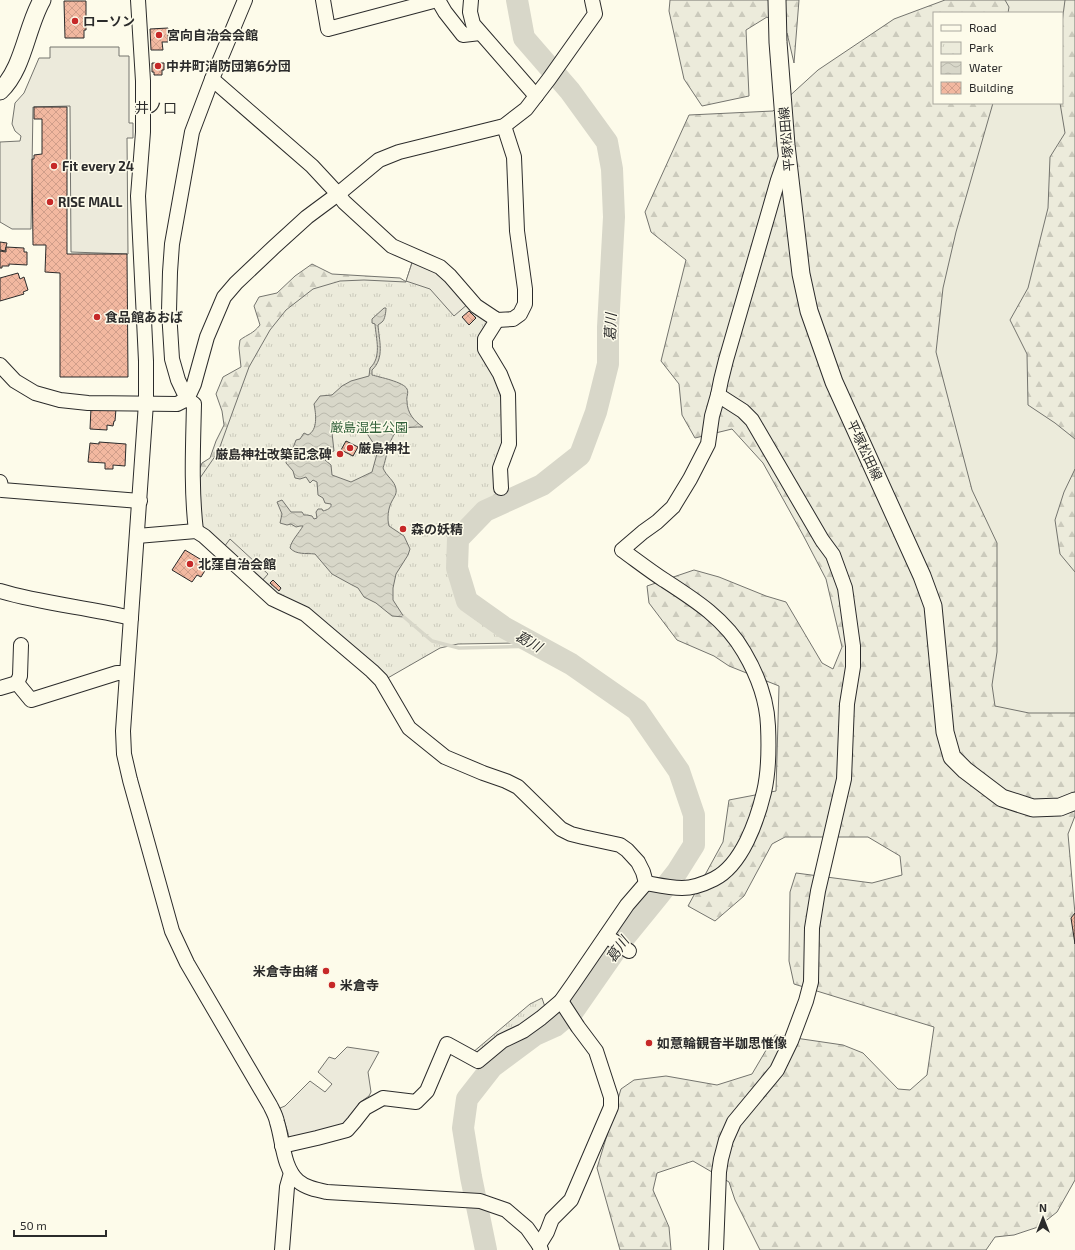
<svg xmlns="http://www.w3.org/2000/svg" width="1075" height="1250" viewBox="0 0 1075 1250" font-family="'Exo 2','Noto Sans JP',sans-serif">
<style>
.grass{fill:#ecebdb;stroke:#74746e}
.forest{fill:url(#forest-firs);stroke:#74746e}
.park{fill:url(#park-tufts);stroke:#74746e}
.parking{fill:#eceadb;stroke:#74746e}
.water{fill:url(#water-waves);stroke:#74746e;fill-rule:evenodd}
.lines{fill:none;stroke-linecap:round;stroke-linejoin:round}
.stream{stroke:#d8d7c9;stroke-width:3.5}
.river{stroke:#d8d7c9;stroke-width:22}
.building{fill:url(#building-cross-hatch);stroke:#2b2b2b}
.minor-casing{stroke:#2b2b2b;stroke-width:16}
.major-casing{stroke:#2b2b2b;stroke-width:19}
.minor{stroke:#fdfbea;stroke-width:14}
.major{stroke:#fdfbea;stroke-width:17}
.poi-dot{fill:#c62828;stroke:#fdfbea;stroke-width:1.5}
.labels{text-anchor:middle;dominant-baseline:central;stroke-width:3;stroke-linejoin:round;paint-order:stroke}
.poi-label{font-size:13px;font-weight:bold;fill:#2b2b2b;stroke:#fdfbea;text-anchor:start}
.street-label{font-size:13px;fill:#2b2b2b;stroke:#fdfbea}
.park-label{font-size:13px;fill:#34623c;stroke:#fdfbea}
.neighbourhood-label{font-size:14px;fill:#2b2b2b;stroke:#fdfbea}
.water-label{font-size:14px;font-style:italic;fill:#2b2b2b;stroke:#fdfbea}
</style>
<defs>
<pattern id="forest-firs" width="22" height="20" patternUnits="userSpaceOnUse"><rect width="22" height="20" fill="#ecebdb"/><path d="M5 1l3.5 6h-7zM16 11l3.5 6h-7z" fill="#cbcabc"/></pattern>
<pattern id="park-tufts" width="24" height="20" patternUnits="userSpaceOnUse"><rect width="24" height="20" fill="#ecebdb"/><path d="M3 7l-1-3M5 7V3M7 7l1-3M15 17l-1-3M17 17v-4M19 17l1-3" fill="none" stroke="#cbcabc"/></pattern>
<pattern id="water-waves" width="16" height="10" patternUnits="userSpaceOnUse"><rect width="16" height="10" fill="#d8d7c9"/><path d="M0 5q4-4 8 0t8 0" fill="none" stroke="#bab9ad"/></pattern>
<pattern id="building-cross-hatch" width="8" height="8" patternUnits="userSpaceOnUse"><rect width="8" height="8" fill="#f2b8a0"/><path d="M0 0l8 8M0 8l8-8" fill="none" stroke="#d09e8a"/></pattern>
</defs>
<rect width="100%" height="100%" fill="#fdfbea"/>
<polygon class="grass" points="963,0 1075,0 1075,754 978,711 921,278 949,103 1062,103 1062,13 962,13"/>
<g class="forest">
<polygon points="670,0 799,0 794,63 787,33 767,17 746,30 749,96 702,106 684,79 669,11"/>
<polygon points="945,0 1005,0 1009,7 1008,13 934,13 934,103 993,103 956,232 943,288 936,352 972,490 997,543 997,652 992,685 995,706 1029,713 1075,713 1075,816 1068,834 1075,914 1075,1180 1057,1212 1038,1227 1014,1235 995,1237 986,1250 760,1250 735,1200 729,1182 693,1161 657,1173 653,1190 669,1227 671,1250 620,1250 597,1168 621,1089 634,1080 666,1076 717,1085 752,1074 775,1035 843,1045 863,1053 898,1089 910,1090 927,1075 934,1027 794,984 789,961 790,892 796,873 872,883 902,875 900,856 868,837 785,837 772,844 744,896 715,921 688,906 723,842 729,800 776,791 779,686 729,666 714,656 677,640 649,603 647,586 694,570 719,577 766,596 786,602 822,663 833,669 842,647 826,579 803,535 763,463 732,429 695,438 682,415 679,384 661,361 686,260 651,232 645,212 689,115 773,111 818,70 894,19"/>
<polygon points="1065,0 1075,0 1075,439 1055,423 1028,405 1027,354 1010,320 1028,288 1048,208 1050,157 1065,133 1060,103 1062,103 1062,23"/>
<path d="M 312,264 L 332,274 L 400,278 L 418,289 L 206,499 L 196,486 L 199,470 L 202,463 L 210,458 L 216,441 L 224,425 L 222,411 L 216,394 L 223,377 L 241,367 L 239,348 L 240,340 C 248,334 253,334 260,325 L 254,306 L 259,297 L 277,293 L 295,276 Z"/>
<polygon points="1075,469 1075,572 1060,554 1055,520 1064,492"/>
</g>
<g class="park">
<path d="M 413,259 L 490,322 L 483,339 L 503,392 L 506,441 L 498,493 C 485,502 472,510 463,523 C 443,551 446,598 475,619 C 488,629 504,635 517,643 L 458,644 L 440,648 L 386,679 L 287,602 L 207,532 L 200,524 L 200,478 L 218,452 L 249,367 L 270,330 L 286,310 L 313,289 L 340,281 L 364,280 L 406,282 Z"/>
<polygon points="542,998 545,1007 480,1054 472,1053 530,1004"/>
</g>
<g class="parking">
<polygon points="50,47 119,47 119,56 129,56 129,123 133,123 133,138 127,138 128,254 71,252 70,106 33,107 31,229 12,229 0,222 0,142 20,141 21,136 15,131 12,124 15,103 24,93 39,58 50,58"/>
<polygon points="413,260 439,270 469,303 454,316 430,289 406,281"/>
<polygon points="230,539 268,574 261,582 224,547"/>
<polygon points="347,1047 374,1051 379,1052 368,1072 371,1092 369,1096 359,1103 353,1118 345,1126 289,1142 288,1133 280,1108 285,1106 310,1081 325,1092 332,1084 318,1072 329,1057 335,1059"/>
</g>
<path class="water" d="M 384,308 L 386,308 C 386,311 385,320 382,322 C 381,323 379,324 378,325 C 379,340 385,358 372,370 L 372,375 C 379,377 404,382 407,389 C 409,393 406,397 407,401 C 407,413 414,421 423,427 C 416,427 408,427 401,429 C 389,433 387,457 383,468 C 386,476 395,481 396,489 C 397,494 394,497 392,501 C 388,508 387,519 389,526 L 404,536 L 410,549 L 408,555 L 396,574 L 393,588 L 393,600 L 404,617 L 392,616 L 376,603 L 364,597 L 358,588 L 352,585 L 332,574 L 315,554 C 306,553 296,555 290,548 C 291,541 299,533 303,526 L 300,526 L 296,527 L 291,524 L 287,525 L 280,523 L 282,514 L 277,502 L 282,500 L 291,512 L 302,512 L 304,515 L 307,515 L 312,516 L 314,519 L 317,518 L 316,512 L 318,509 L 322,509 L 323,511 C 327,510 332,508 331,504 L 325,503 L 323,498 L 318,495 L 317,482 L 313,480 L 310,483 L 306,477 L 300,479 L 295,478 L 293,471 L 286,463 L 287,456 L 293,448 L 296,440 L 300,439 L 304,433 L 308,435 C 318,430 316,414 314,404 L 320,396 L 332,395 L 342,386 L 351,381 L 369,376 L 370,368 C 382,357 376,339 375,324 L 372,323 L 372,319 ZM 341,428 L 366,432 L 378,450 L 372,472 L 351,482 L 332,475 L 331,465 L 325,460 L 325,454 L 334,451 L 332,433 Z"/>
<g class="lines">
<polyline class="stream" points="404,617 432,641 459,648 539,646"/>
<polyline class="river" points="486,1250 471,1177 463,1128 467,1099 492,1067 535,1035 555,1026 574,1010 624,938 659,895 677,872 694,845 694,815 679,771 637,710 571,664 505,628 467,601 457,568 458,539 485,511 542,485 580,455 596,412 608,364 608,327 614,217 612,169 607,142 570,91 524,38 517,0"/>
</g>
<g class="building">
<polygon points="64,1 86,1 86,30 84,30 84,38 65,38"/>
<polygon points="168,28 168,42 162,42 163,50 151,50 150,29"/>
<polygon points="152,63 164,63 164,70 162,70 162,75 154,75 154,72 152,72"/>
<polygon points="34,107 67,107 67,254 127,254 128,377 60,377 60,273 45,272 46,245 33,245 32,159 34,159 34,155 42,154 42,119 34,119"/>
<polygon points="0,242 7,243 5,251 0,250"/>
<polygon points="6,247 24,248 24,252 27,252 27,265 9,264 9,266 2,266 2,268 0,268 0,251 6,252"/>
<polygon points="18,273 20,279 24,277 28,290 23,292 24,294 0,301 0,278"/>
<polygon points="469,311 476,318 469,325 462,317"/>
<polygon points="91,408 116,409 115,421 114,421 113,426 107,425 107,430 90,429"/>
<polygon points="346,441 358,447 353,456 341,450"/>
<polygon points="99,442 126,444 125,466 113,465 113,469 105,469 105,463 88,462 90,443 99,444"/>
<polygon points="185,550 205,562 202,566 206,569 201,577 197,575 192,582 172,570"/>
<polygon points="273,580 281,588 279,591 270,583"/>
<polygon points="1075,913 1075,944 1071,918"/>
</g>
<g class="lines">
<defs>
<g id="minor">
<path d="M 138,0 L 143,81 L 143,132 L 138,196 L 146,361 L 146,403 L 123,731 L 124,754 L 130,780 L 172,931 L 187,963 L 270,1105 C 273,1111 276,1116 277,1122 C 283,1141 283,1168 298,1181 C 306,1188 317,1190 327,1192 L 480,1201 L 506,1210 L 527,1228 L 539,1245 L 541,1250"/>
<polyline points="323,0 328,29 437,0"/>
<polyline points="438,0 445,12 463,35 480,33"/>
<polyline points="471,0 470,12 473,24 536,96"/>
<polyline points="212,79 312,166 338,194 344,202 392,246 440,267 450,276 476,306 497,320 513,319 520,314 525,304 525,289 517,231 514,157 504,126"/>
<polyline points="497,320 485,339 485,349 500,374 508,394 509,444 500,468 501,488"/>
<polyline points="0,365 15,381 35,393 60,400 88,403 177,404 187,399 194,384 207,337 224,297 236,283 274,247 307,217 338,194 379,160 399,152 504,126 526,109 549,79 595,14 592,0"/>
<polyline points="0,482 2,490 140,501"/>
<path d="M 196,531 C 191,489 193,447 194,404 L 187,399 L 178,380 L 172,359 L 169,311 L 170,272 L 172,244 L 192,132 L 212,79 L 245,0"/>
<polyline points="137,536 196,531 204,536 273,599 305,614 372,671 381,680 409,728 445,757 483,773 506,781 518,787 561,829 571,834 583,837 620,845 627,850 638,862 643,872 646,883"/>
<path d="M 0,591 C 43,604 87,607 131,618"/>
<polyline points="17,683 31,700 117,673 126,673"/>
<polyline points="17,683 20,676 21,645"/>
<polyline points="0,688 17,683"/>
<path d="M 646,883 C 657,885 670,888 682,888 C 692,888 704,884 714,879 C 742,865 757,821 764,792 C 769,771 769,748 768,726 C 767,700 757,674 744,652 C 725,619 695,600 664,580 C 650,571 636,560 622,550 L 643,532 L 657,522 L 673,507 L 690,479 L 708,444 L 712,416 L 718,395 L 721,380 L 726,360 L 778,180 L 787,154"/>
<polyline points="606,936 629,951"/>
<polyline points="282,1146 317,1138 347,1130 354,1122 365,1108 383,1098 416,1102 427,1091 447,1044 478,1061 502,1041 523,1031 541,1018 561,1001 573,984 627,905 646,883"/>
<polyline points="539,1245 547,1232 552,1219 571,1200 611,1107 611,1097 596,1051 578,1027 561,1001"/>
<polyline points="282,1250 287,1187 291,1173"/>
<polyline points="716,1250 719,1172 721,1159 726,1140 734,1122 777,1070 791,1041 806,1001 811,982 812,928 818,891 844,779 847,704 853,667 853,646 845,588 833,555 822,540 752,420 743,411 718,395"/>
</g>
<g id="major">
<polyline points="777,0 778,42 786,145 801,274 809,311 834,382 922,576 933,606 945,732 952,757 965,770 1002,798 1033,808 1060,807 1075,801"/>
<path d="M 0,91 C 24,68 26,28 42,0"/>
</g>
</defs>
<use href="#minor" class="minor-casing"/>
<use href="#major" class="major-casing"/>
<use href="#minor" class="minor"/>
<use href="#major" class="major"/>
</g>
<g class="poi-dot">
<circle cx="75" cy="21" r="4"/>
<circle cx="159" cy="35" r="4"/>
<circle cx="158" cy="66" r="4"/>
<circle cx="54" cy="166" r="4"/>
<circle cx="50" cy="202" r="4"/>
<circle cx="97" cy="317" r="4"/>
<circle cx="350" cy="448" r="4"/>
<circle cx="340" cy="454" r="4"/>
<circle cx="403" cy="529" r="4"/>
<circle cx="190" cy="564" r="4"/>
<circle cx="326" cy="971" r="4"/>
<circle cx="332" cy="985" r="4"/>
<circle cx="649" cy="1043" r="4"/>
</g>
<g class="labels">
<g class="poi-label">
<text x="83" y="21">ローソン</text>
<text x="167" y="35">宮向自治会会館</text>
<text x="166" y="66">中井町消防団第6分団</text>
<text x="62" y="166">Fit every 24</text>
<text x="58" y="202">RISE MALL</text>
<text x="105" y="317">食品館あおば</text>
<text x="358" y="448">厳島神社</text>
<text x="332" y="454" text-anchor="end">厳島神社改築記念碑</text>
<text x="411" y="529">森の妖精</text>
<text x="198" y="564">北窪自治会館</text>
<text x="318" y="971" text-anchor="end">米倉寺由緒</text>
<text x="340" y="985">米倉寺</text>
<text x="657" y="1043">如意輪観音半跏思惟像</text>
</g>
<g class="street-label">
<text transform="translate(786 139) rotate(-95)">平塚松田線</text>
<text transform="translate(865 450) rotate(65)">平塚松田線</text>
</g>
<g class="park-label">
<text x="369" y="427">厳島湿生公園</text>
</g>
<g class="neighbourhood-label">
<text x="156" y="107">井ノ口</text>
</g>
<g class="water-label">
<text transform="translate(610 327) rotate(-88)">葛川</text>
<text transform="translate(529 641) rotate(29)">葛川</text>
<text transform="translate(617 949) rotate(-55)">葛川</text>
</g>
</g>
<rect x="933" y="12" width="130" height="92" fill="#fdfbea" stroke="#a9a89e"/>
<rect x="941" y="25" width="20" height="6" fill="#fdfbea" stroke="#a9a89e"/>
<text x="969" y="32" font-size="12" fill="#2b2b2b">Road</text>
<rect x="941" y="42" width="20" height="12" fill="url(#park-tufts)" stroke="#a9a89e"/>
<text x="969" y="52" font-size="12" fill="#2b2b2b">Park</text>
<rect x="941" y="62" width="20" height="12" fill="url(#water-waves)" stroke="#a9a89e"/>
<text x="969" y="72" font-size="12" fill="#2b2b2b">Water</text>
<rect x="941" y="82" width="20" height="12" fill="url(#building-cross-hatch)" stroke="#a9a89e"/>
<text x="969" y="92" font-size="12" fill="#2b2b2b">Building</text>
<g transform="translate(1043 1218)" stroke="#fdfbea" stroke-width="3" paint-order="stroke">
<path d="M0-3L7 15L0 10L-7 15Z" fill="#2b2b2b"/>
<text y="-6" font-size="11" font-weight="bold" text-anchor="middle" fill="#2b2b2b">N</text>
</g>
<path d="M14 1230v6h92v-6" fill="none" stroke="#2b2b2b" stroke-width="2"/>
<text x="20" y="1230" font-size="12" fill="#2b2b2b" stroke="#fdfbea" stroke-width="3" paint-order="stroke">50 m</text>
</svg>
